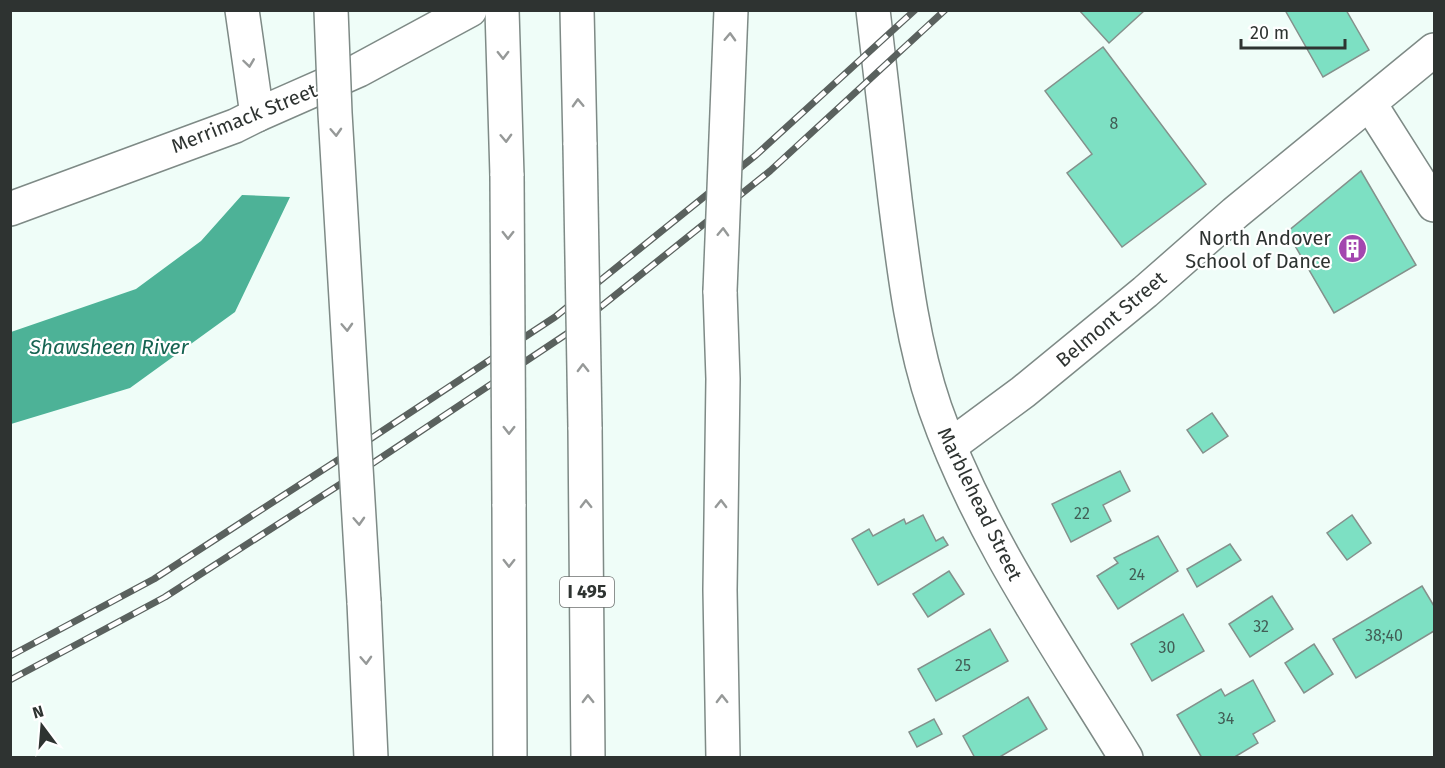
<svg xmlns="http://www.w3.org/2000/svg" width="1445" height="768" viewBox="0 0 1445 768" font-family="'Fira Sans',sans-serif">
<style>
.water{fill:#4db297}
.building{fill:#7de0c3;stroke:#84918c;stroke-width:1.5}
.lines{fill:none;stroke-linecap:round;stroke-linejoin:round}
.street-casing{stroke:#7e8a86;stroke-width:36}
.secondary-casing{stroke:#7e8a86;stroke-width:36}
.highway-casing{stroke:#7e8a86;stroke-width:36}
.street{stroke:#fff;stroke-width:33}
.secondary{stroke:#fff;stroke-width:33}
.highway{stroke:#fff;stroke-width:33}
.rail-casing{stroke:#5a615e;stroke-width:7}
.rail{stroke:#fff;stroke-width:4.5;stroke-dasharray:14;stroke-linecap:butt}
.highway-bridge-casing{stroke:#7e8a86;stroke-width:36;stroke-linecap:butt}
.highway-bridge{stroke:#fff;stroke-width:33}
.oneway{stroke:#969998}
.labels{text-anchor:middle;dominant-baseline:central;stroke-width:4.5;stroke-linejoin:round;paint-order:stroke}
.number-label{font-size:16px;fill:#425e56}
.shield{fill:#fff;stroke:#6d706f;stroke-width:1.5}
.shield-label{font-size:18px;font-weight:bold;fill:#2e3331}
.street-label{font-size:20px;fill:#2e3331;stroke:#fff}
.poi-label{font-size:20px;fill:#2e3331;stroke:#fff;text-anchor:end}
.water-label{font-size:21px;font-style:italic;fill:#166452;stroke:#fff}
</style>
<rect width="100%" height="100%" fill="#effdf8"/>
<polygon class="water" points="242,195 290,197 235,312 130,388 11,424 11,332 136,289 201,241"/>
<g class="building">
<polygon points="1079,10 1145,10 1109,43"/>
<polygon points="1285,10 1346,10 1369,50 1323,77"/>
<polygon points="1103,47 1206,184 1122,247 1067,173 1092,154 1045,91"/>
<polygon points="1361,171 1416,265 1334,313 1287,232"/>
<polygon points="1212,413 1228,436 1203,453 1187,430"/>
<polygon points="1120,471 1130,491 1103,505 1111,521 1071,542 1052,504"/>
<polygon points="923,515 936,541 943,537 948,545 878,585 852,539 869,529 873,536 904,519 906,524"/>
<polygon points="1352,515 1371,543 1347,560 1327,533"/>
<polygon points="1158,536 1178,571 1118,609 1097,576 1118,563 1114,558"/>
<polygon points="1230,544 1241,560 1197,587 1187,569"/>
<polygon points="949,571 964,594 928,617 913,594"/>
<polygon points="1422,586 1434,606 1434,631 1356,678 1333,639"/>
<polygon points="1272,596 1293,629 1250,657 1229,624"/>
<polygon points="1183,614 1204,651 1152,681 1131,644"/>
<polygon points="990,629 1008,661 936,701 918,669"/>
<polygon points="1314,644 1333,674 1304,693 1285,663"/>
<polygon points="1253,680 1275,721 1253,734 1258,743 1233,758 1202,758 1177,715 1221,689 1225,696"/>
<polygon points="1028,697 1047,729 998,758 975,758 963,736"/>
<polygon points="934,719 942,734 917,747 909,732"/>
</g>
<g class="lines">
<defs>
<g id="street">
<path d="M 873,10 C 880,73 888,136 895,199 C 904,270 912,341 935,408 C 979,534 1057,645 1126,758"/>
<polyline points="1370,104 1434,205"/>
<polyline points="950,446 1023,392 1145,292 1235,213 1434,50"/>
</g>
<polyline id="secondary" points="10,209 235,126 257,115"/>
<g id="highway">
<polyline points="242,10 257,115 359,70 470,10"/>
<polyline points="502,10 507,176"/>
<polyline points="577,10 580,145"/>
<polyline points="720,291 723,379 720,590 723,758"/>
<polyline points="585,427 588,758"/>
<polyline points="509,504 510,758"/>
<polyline points="364,602 371,758"/>
</g>
</defs>
<use href="#street" class="street-casing"/>
<use href="#secondary" class="secondary-casing"/>
<use href="#highway" class="highway-casing"/>
<use href="#street" class="street"/>
<use href="#secondary" class="secondary"/>
<use href="#highway" class="highway"/>
<defs>
<g id="rail">
<polyline points="10,656 154,579 355,449 555,317 756,155 915,10"/>
<polyline points="10,680 165,597 367,467 568,333 770,171 945,10"/>
</g>
</defs>
<use href="#rail" class="rail-casing"/>
<use href="#rail" class="rail"/>
<defs>
<g id="highway-bridge">
<polyline points="331,10 335,113 364,602"/>
<polyline points="580,145 585,427"/>
<polyline points="507,176 509,504"/>
<polyline points="720,291 731,10"/>
</g>
</defs>
<use href="#highway-bridge" class="highway-bridge-casing"/>
<use href="#highway-bridge" class="highway-bridge"/>
</g>
<defs><path id="oneway-chevron" d="M-2-3.5L2.5 0L-2 3.5" fill="none" stroke-width="1.6" stroke-linecap="round" stroke-linejoin="round" transform="scale(1.5)"/></defs>
<g class="oneway">
<use href="#oneway-chevron" transform="translate(730 37) rotate(-88)"/>
<use href="#oneway-chevron" transform="translate(503 55) rotate(89)"/>
<use href="#oneway-chevron" transform="translate(249 63) rotate(82)"/>
<use href="#oneway-chevron" transform="translate(578 103) rotate(-92)"/>
<use href="#oneway-chevron" transform="translate(336 132) rotate(87)"/>
<use href="#oneway-chevron" transform="translate(506 138) rotate(88)"/>
<use href="#oneway-chevron" transform="translate(723 232) rotate(-88)"/>
<use href="#oneway-chevron" transform="translate(508 235) rotate(90)"/>
<use href="#oneway-chevron" transform="translate(347 327) rotate(87)"/>
<use href="#oneway-chevron" transform="translate(583 368) rotate(-91)"/>
<use href="#oneway-chevron" transform="translate(509 430) rotate(90)"/>
<use href="#oneway-chevron" transform="translate(586 504) rotate(-91)"/>
<use href="#oneway-chevron" transform="translate(721 504) rotate(-89)"/>
<use href="#oneway-chevron" transform="translate(359 521) rotate(87)"/>
<use href="#oneway-chevron" transform="translate(509 563) rotate(90)"/>
<use href="#oneway-chevron" transform="translate(366 660) rotate(87)"/>
<use href="#oneway-chevron" transform="translate(588 699) rotate(-91)"/>
<use href="#oneway-chevron" transform="translate(722 699) rotate(-91)"/>
</g>
<defs>
<symbol id="building-disc" viewBox="-11 -11 22 22"><circle r="9.5" fill="#a346af" stroke="#fff"/><path d="M-4-6H4V6H1V3H-1V6H-4ZM-2.5-4.3h1.7v1.8h-1.7ZM.8-4.3h1.7v1.8H.8ZM-2.5-1h1.7V.8h-1.7ZM.8-1h1.7V.8H.8Z" fill="#fff"/></symbol>
</defs>
<g fill-rule="evenodd">
<use href="#building-disc" x="1336" y="232" width="33" height="33"/>
</g>
<g class="labels">
<g class="number-label">
<text x="1114" y="123">8</text>
<text x="1082" y="513">22</text>
<text x="1137" y="574">24</text>
<text x="1261" y="626">32</text>
<text x="1384" y="635">38;40</text>
<text x="1167" y="647">30</text>
<text x="963" y="665">25</text>
<text x="1226" y="718">34</text>
</g>
<rect class="shield" x="560" y="577" width="54" height="30" rx="4.5"/>
<g class="shield-label">
<text x="587" y="592">I 495</text>
</g>
<g class="street-label">
<text transform="translate(244 118) rotate(-22)">Merrimack Street</text>
<text transform="translate(1111 319) rotate(-40)">Belmont Street</text>
<text transform="translate(980 504) rotate(64)">Marblehead Street</text>
</g>
<g class="poi-label">
<text x="1331" y="238">North Andover<tspan x="1331" dy="23">School of Dance</tspan></text>
</g>
<g class="water-label">
<text x="109" y="347">Shawsheen River</text>
</g>
</g>
<rect width="1445" height="768" fill="none" stroke="#2e3331" stroke-width="24"/>
<g transform="translate(42 726) rotate(344)" stroke="#ffffff" stroke-width="4.5" paint-order="stroke">
<path d="M0-4.5L10 22L0 15L-10 22Z" fill="#2e3331"/>
<text y="-9" font-size="16" font-weight="bold" text-anchor="middle" fill="#2e3331">N</text>
</g>
<path d="M1241 39v9h104v-9" fill="none" stroke="#2e3331" stroke-width="3"/>
<text x="1250" y="39" font-size="18" fill="#2e3331" stroke="#ffffff" stroke-width="4.5" paint-order="stroke">20 m</text>
</svg>
